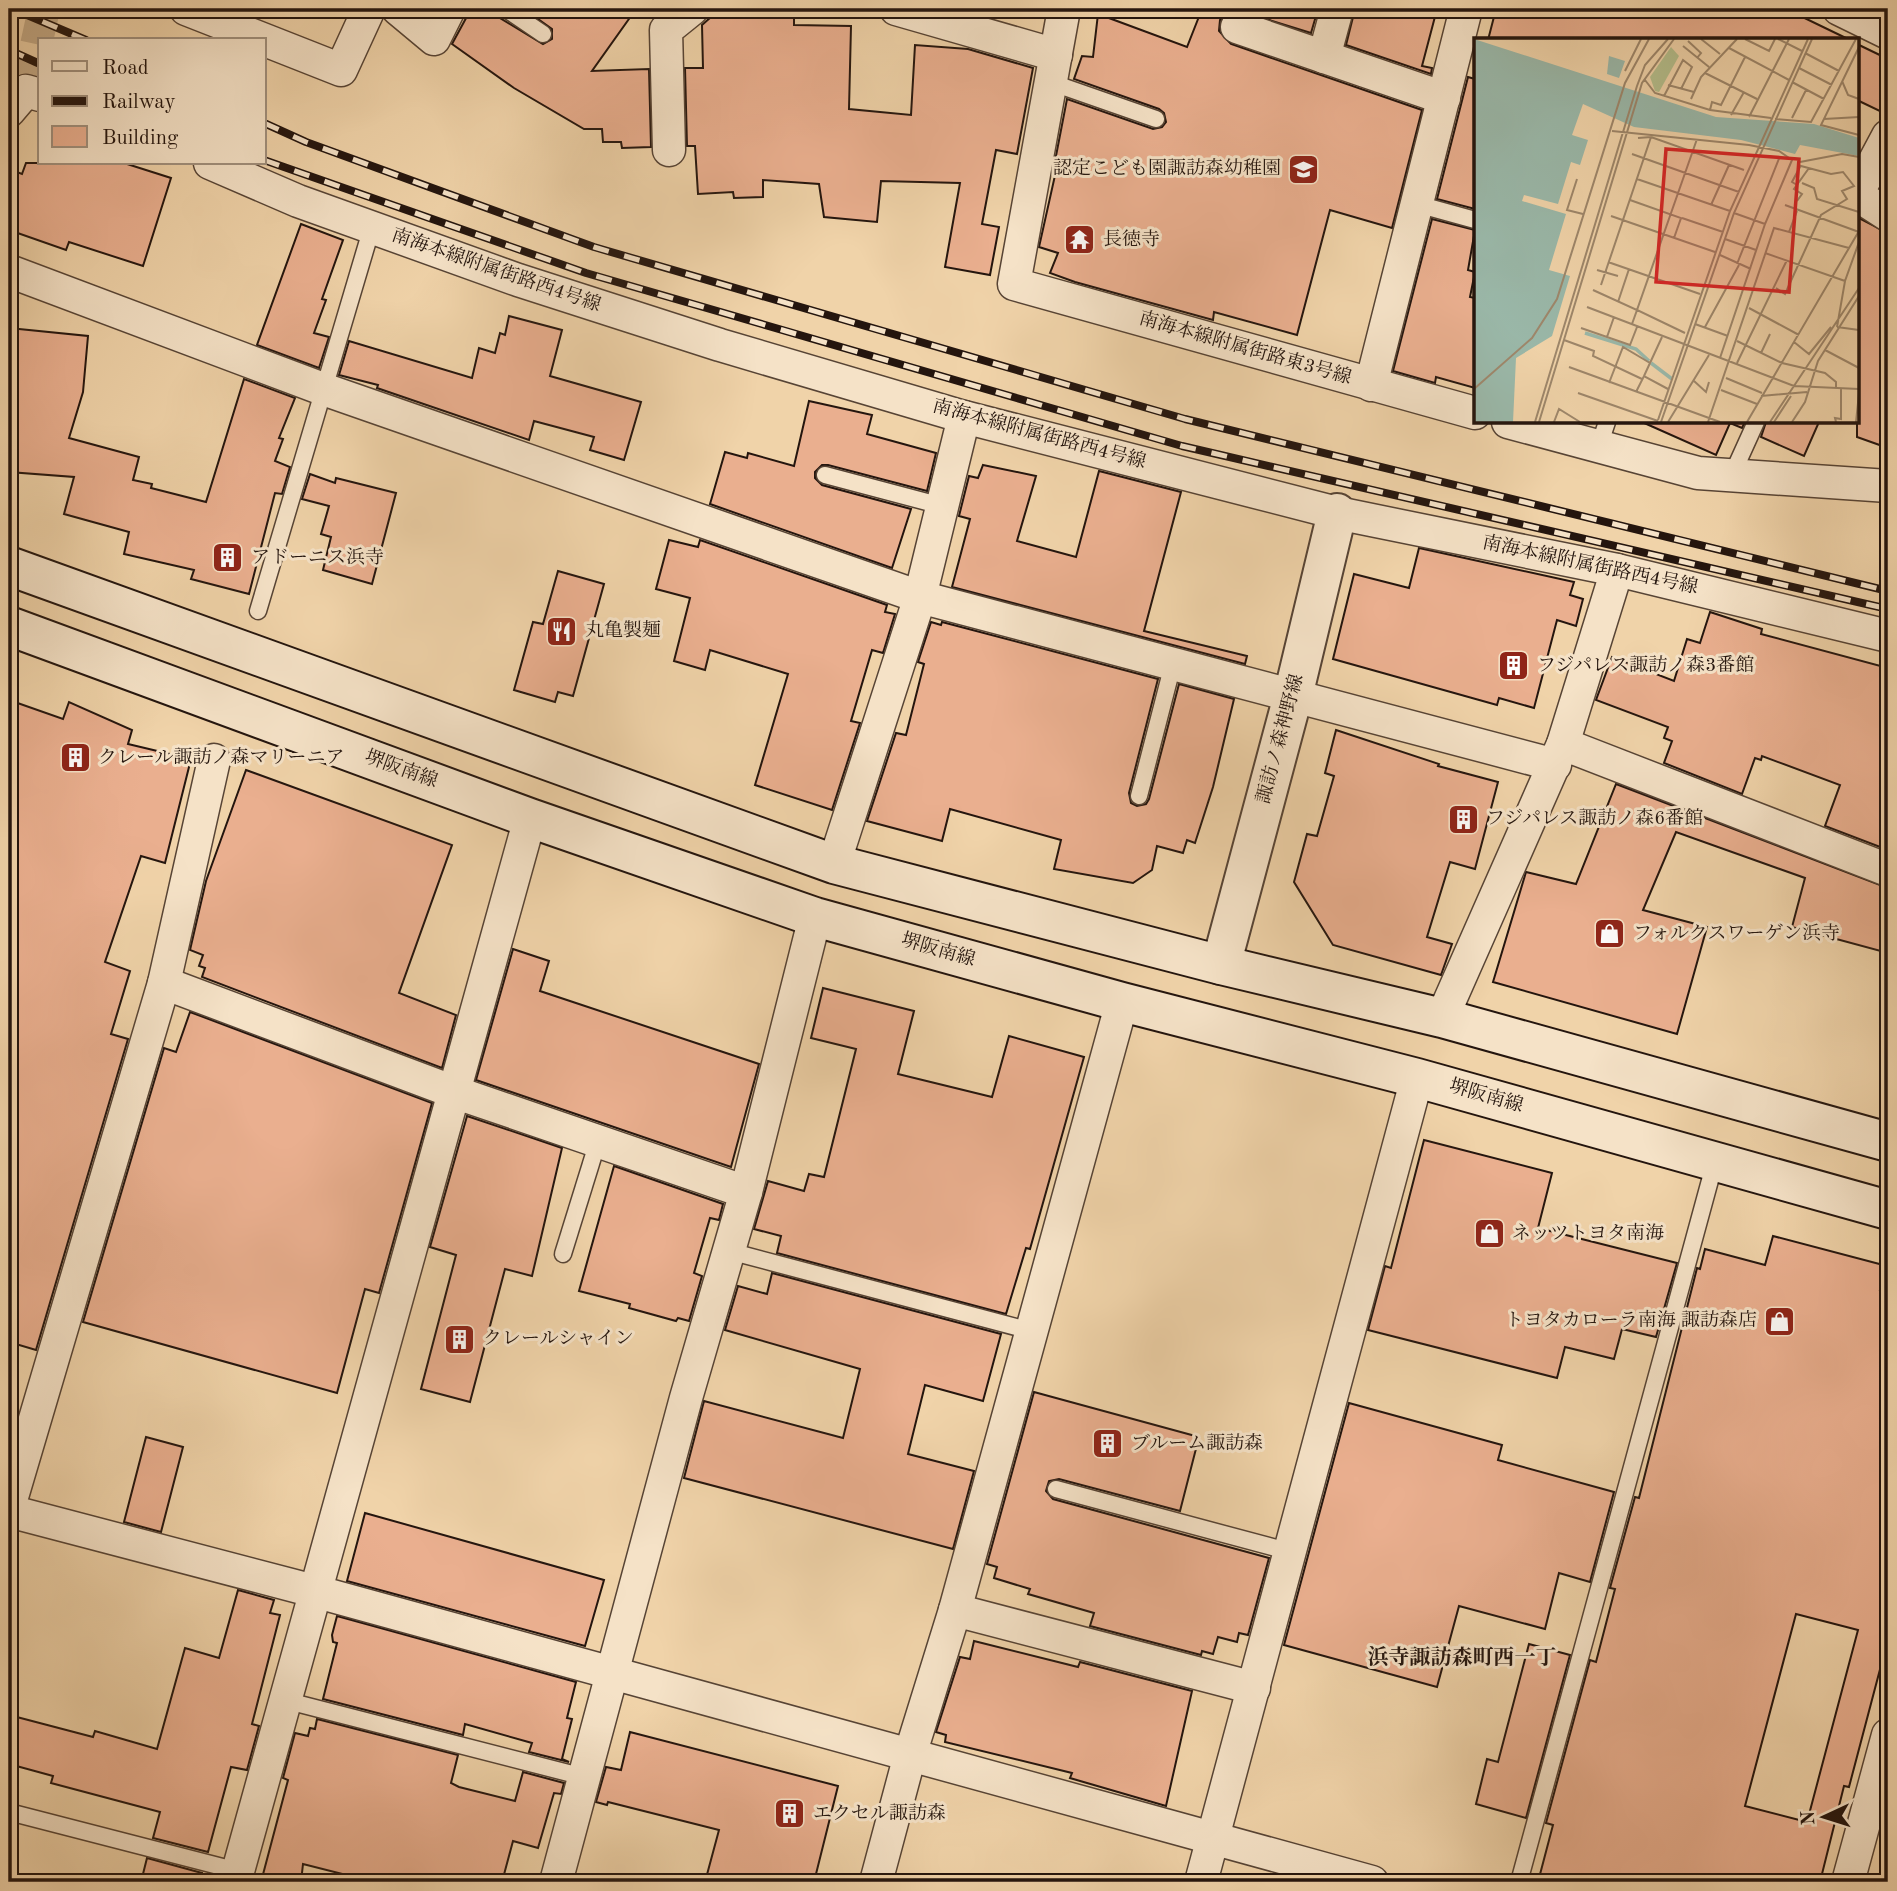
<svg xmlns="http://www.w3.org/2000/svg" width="1897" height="1891" viewBox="0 0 1897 1891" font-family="'Old Standard TT','Noto Serif JP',serif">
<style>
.building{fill:#eaaf8f;stroke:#24150e;stroke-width:2;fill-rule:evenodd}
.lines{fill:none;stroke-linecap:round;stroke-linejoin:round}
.minor-tunnel{stroke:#c7ad8a;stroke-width:32;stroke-dasharray:32 16;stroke-linecap:butt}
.service-casing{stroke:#574435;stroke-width:19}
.minor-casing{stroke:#574435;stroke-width:35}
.tertiary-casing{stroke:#574435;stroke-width:42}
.secondary-casing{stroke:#24150e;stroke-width:42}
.service{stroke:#f5e2c7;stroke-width:16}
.minor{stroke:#f5e2c7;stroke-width:32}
.tertiary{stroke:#f5e2c7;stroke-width:38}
.secondary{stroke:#f5e2c7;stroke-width:38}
.rail-casing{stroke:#24150e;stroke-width:8}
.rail{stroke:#f5e2c7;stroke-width:5;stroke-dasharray:16;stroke-linecap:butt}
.labels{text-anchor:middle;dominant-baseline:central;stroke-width:6;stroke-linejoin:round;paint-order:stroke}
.poi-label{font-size:19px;fill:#24150e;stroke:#f5e2c7;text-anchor:start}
.street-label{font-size:19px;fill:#24150e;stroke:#f5e2c7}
.neighbourhood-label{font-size:21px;font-weight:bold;fill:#24150e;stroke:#f5e2c7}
.inset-river{fill:none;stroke:#9ab8a9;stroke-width:3.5}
.inset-road{fill:none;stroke:#9e876b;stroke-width:2}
.view{fill:#d62828;fill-opacity:0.15;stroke:#d62828;stroke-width:3.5}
.inset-edge{fill:none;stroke:#24150e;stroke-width:3.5}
</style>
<rect width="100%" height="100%" fill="#f0d3a9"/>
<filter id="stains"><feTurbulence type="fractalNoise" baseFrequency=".00286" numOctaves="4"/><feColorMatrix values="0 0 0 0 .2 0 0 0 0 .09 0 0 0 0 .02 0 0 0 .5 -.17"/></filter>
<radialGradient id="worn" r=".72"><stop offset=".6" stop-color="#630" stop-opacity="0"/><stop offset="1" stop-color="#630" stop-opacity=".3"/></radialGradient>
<g class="building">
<polygon points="471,9 496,9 500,18 543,44 552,39 552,29 524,9 636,9 592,71 649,69 651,147 622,148 621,142 603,142 602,129 584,129 514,88 452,44"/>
<polygon points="720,9 784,9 784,11 794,11 794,25 851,26 849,109 911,115 915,45 968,49 1033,68 1017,154 996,150 982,224 999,227 990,275 945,267 960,183 881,181 877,222 824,217 819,184 763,180 763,197 734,198 733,192 698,194 695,146 687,146 685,68 703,68 702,25"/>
<polygon points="1202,9 1318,9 1311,33 1234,9 1220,20 1219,31 1231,44 1422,110 1392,228 1330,210 1297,335 1214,312 1213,320 1075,282 1050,273 1058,253 1039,247 1058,162 1055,161 1067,99 1153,129 1162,127 1166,122 1164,113 1159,109 1074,79 1082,56 1093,57 1098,14 1187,47"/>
<polygon points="1355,9 1437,9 1422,66 1432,68 1431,74 1346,45"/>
<polygon points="1496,9 1786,9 1850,40 1488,40"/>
<polygon points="1857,44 1888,59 1888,115 1857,100"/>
<polygon points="1468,77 1475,79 1475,209 1437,199"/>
<polygon points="26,163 124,163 171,178 143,266 69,242 66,250 9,230 9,169 22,174"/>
<polygon points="1857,217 1888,233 1888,448 1857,437"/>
<polygon points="1432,219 1475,230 1468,270 1475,272 1470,297 1475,298 1475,388 1436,377 1435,383 1393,371"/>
<polygon points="301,224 343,240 322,299 326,300 314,333 329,337 319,368 257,345"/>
<polygon points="509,316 562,330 550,376 641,402 624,460 590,450 594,437 534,421 529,440 377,388 378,385 339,375 349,341 472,378 479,348 495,353 500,333 505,335"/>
<polygon points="9,328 88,336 83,392 69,438 139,457 133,480 152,484 151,488 206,502 244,379 295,398 279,438 283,439 275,461 290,467 282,494 275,493 249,594 191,579 194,570 124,554 129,532 64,514 74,477 9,472"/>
<polygon points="809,401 872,415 867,434 936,453 927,491 828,465 822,465 815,472 815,478 822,485 911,509 892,568 710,504 725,452 747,458 748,453 794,466"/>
<polygon points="1642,422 1745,422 1742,428 1730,423 1716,455"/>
<polygon points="1766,422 1819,422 1804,456 1761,437"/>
<polygon points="983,465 1036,476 1017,541 1076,557 1099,471 1181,492 1144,631 1247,656 1245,664 952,587 970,519 959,516 969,476 978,478"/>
<polygon points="310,474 335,483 336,478 396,493 372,584 323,570 331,537 321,534 329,506 302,499"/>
<polygon points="669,540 698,547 700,540 887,605 885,612 895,614 883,653 872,650 851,721 860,723 832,810 755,785 788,674 710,650 705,670 674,661 690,598 656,589"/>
<polygon points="1419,548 1574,582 1570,595 1583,599 1576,626 1557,620 1534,708 1499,698 1497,705 1333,659 1354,574 1409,588"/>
<polygon points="558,571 604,584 573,696 558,692 555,702 514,690 533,622 543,624"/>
<polygon points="1710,612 1762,629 1761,634 1888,668 1888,850 1825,826 1840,785 1762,756 1761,760 1755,758 1742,794 1664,763 1672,741 1664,738 1668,727 1596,700 1612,657 1674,681 1687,639 1700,643"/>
<polygon points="931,622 941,625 942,622 1158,679 1129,793 1131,803 1137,806 1146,804 1149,799 1179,684 1234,699 1213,787 1195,843 1187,840 1183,853 1157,846 1152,870 1133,883 1054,869 1061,840 950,809 942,841 867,821 896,733 906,735 924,664 918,662"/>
<polygon points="9,700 63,719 69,702 132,730 128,744 191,759 165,863 141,856 105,962 130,971 111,1034 128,1039 36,1350 9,1342"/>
<polygon points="1336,730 1439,764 1438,766 1498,782 1475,869 1450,862 1427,937 1452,944 1441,975 1333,945 1294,882 1307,834 1317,836 1334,776 1325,773"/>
<polygon points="246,770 452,845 399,993 456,1015 442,1068 202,977 205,968 199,966 203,955 190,950 206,881"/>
<polygon points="1616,784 1888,888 1888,953 1792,927 1805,878 1676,832 1643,910 1707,927 1677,1034 1493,982 1526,872 1576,884"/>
<polygon points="513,949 549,961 540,991 759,1064 731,1167 476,1080"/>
<polygon points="823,988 914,1011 898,1074 992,1097 1009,1036 1084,1057 1030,1249 1026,1248 1006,1314 777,1253 781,1236 754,1229 768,1181 804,1191 809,1174 824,1177 856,1049 811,1038"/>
<polygon points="190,1012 432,1103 379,1293 365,1289 337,1393 83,1322 164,1048 176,1052"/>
<polygon points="467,1116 562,1148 532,1276 505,1269 470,1402 421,1389 456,1255 430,1247"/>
<polygon points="1424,1140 1552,1173 1538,1228 1677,1263 1656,1337 1622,1329 1614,1359 1565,1347 1557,1378 1368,1330 1385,1266 1391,1268"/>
<polygon points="614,1166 723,1204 719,1220 710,1218 694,1273 702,1276 689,1321 678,1318 676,1321 629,1308 630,1304 579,1291"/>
<path d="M 1773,1236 L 1887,1266 L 1880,1290 L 1888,1292 L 1888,1639 L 1849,1787 L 1844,1786 L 1820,1882 L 1538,1882 L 1553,1825 L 1546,1823 L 1590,1660 L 1596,1662 L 1615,1589 L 1610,1588 L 1635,1497 L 1639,1498 L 1697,1268 L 1700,1269 L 1705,1249 L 1765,1265 ZM 1796,1614 L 1858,1630 L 1807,1822 L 1745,1806 Z"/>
<polygon points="772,1273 1001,1334 983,1401 925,1385 908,1454 974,1471 953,1549 684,1478 704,1401 843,1438 860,1369 725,1330 738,1286 767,1294"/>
<polygon points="1034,1392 1199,1437 1180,1511 1059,1479 1049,1481 1046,1491 1053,1499 1269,1558 1248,1635 1239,1633 1237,1642 1218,1637 1213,1654 1202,1651 1201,1655 1090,1626 1094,1613 1028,1594 1030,1589 994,1578 997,1567 987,1564"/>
<polygon points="1349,1403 1502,1445 1498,1460 1614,1492 1590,1582 1559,1573 1545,1629 1459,1606 1437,1687 1284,1645"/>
<polygon points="146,1437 183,1447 161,1532 124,1522"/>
<polygon points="365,1513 604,1580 585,1646 347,1581"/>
<polygon points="238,1590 274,1600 270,1613 280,1615 252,1724 259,1726 247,1770 231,1767 208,1852 153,1838 160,1812 51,1783 53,1776 9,1764 9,1731 13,1716 93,1737 95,1731 157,1749 185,1648 219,1658"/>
<polygon points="337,1616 576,1682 567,1718 572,1719 562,1759 569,1762 529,1752 532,1743 465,1724 463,1735 323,1699 337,1643 333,1642 332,1635"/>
<polygon points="974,1641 1078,1667 1080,1662 1192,1691 1166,1806 1070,1778 1072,1773 945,1742 946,1735 936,1732 960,1657 970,1659"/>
<polygon points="1529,1644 1570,1655 1526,1818 1476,1804 1487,1759 1498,1762"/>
<polygon points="317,1719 458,1755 451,1783 459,1787 515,1801 523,1772 564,1783 561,1794 554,1793 538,1848 513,1841 502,1882 374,1882 303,1864 301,1882 261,1882 288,1780 283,1778 295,1733 308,1736 310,1728 315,1729"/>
<polygon points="630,1732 838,1786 814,1882 705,1882 719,1830 608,1802 607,1805 596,1802 606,1767 621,1770"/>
<polygon points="147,1858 202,1873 200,1882 141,1882"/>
</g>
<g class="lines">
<polyline class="minor-tunnel" points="26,91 44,9"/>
<defs>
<g id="service">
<polyline points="506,9 543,34"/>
<polyline points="1050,82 1156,119"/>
<polyline points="1417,204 1475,220"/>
<polyline points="1599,446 1607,422"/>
<polyline points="825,475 942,506"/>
<polyline points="1732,475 1756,422"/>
<polyline points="258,611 372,227"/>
<polyline points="1139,796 1173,664"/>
<polyline points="729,1251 1031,1331"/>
<polyline points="563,1254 598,1141"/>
<polyline points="1056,1489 1291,1552"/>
<polyline points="284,1700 584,1777"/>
<polyline points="9,1812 238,1871"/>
<polyline points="1519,1882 1715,1162"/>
</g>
<g id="minor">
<polyline points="186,9 341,70 369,9"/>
<polyline points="398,9 434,39 449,9"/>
<polyline points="896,9 1056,55"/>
<polyline points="1064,9 1014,284 1475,413"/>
<polyline points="1839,9 1888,33"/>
<polyline points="1237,27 1444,98"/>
<polyline points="1324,57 1337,9"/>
<polyline points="9,111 26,91 40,95"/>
<polyline points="669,150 666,30 692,9"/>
<polyline points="210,163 298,201 518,280 720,345 964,417 1337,513 1617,570 1888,636"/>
<polyline points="1857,194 1888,136"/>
<polyline points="1857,195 1888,215"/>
<polyline points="9,271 323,389 920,597 1555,765"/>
<polyline points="1371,385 1466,9"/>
<polyline points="1508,422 1698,473 1888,486"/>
<polyline points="1563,744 1888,870"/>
<polyline points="834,864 920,597 964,417"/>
<polyline points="164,983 454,1092 746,1192"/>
<polyline points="1442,1018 1563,744 1617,570"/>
<polyline points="9,1507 164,983 214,760"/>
<polyline points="9,1511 314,1591 1372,1882"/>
<polyline points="955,1610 1122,1002"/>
<polyline points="235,1882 530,818"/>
<polyline points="556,1882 686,1398 746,1192 815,917"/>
<polyline points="876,1882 910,1755 955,1610 1254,1688"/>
<polyline points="1201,1882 1417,1078"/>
<polyline points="1848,1882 1888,1735"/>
</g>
<polyline id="tertiary" points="1221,965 1293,696 1337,513"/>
<g id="secondary">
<polyline points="9,566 834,864 1221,965 1442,1018 1888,1142"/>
<polyline points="9,626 530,818 815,917 1122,1002 1417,1078 1888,1210"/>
</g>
</defs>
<use href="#service" class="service-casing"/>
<use href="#minor" class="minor-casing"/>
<use href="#tertiary" class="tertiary-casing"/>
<use href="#secondary" class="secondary-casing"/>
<use href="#service" class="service"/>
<use href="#minor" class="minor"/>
<use href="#tertiary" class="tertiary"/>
<use href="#secondary" class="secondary"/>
<defs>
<g id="rail">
<polyline points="13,9 86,40"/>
<polyline points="9,50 40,64"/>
<polyline points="264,123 306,142 594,247 1185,419 1888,591"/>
<polyline points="264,160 586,273 1182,446 1888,609"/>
</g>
</defs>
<use href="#rail" class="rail-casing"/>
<use href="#rail" class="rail"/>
</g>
<defs>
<symbol id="school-square" viewBox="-11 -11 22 22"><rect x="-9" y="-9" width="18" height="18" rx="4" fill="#8f2418" stroke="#f5e2c7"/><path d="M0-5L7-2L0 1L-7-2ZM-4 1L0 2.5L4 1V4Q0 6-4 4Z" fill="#fff"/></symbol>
<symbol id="temple-square" viewBox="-11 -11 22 22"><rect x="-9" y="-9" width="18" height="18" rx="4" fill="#8f2418" stroke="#f5e2c7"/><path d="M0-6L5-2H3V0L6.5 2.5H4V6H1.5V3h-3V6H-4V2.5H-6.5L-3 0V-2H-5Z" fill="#fff"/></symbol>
<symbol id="building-square" viewBox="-11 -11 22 22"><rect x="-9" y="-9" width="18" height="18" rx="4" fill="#8f2418" stroke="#f5e2c7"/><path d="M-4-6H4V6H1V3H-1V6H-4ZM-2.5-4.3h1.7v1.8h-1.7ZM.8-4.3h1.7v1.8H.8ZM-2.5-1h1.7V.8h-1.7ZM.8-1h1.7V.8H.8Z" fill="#fff"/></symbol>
<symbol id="restaurant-square" viewBox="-11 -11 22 22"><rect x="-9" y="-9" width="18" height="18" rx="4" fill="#8f2418" stroke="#f5e2c7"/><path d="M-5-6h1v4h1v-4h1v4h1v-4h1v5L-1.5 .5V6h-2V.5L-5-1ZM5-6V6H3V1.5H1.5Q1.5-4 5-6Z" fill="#fff"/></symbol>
<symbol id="shop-square" viewBox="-11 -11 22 22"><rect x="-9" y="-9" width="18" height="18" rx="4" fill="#8f2418" stroke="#f5e2c7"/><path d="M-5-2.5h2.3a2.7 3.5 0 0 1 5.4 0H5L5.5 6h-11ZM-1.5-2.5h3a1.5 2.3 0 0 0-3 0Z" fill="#fff"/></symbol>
</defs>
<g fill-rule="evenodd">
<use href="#school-square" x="1286" y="152" width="35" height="35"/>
<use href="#temple-square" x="1062" y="222" width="35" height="35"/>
<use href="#building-square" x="210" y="540" width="35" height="35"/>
<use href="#restaurant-square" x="544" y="614" width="35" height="35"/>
<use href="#building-square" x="1496" y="648" width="35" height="35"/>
<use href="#building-square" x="58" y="740" width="35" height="35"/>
<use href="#building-square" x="1446" y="802" width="35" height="35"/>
<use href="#shop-square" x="1592" y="916" width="35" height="35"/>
<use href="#shop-square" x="1472" y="1216" width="35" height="35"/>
<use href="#shop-square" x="1762" y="1304" width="35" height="35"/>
<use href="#building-square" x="442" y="1322" width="35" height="35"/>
<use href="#building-square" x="1090" y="1426" width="35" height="35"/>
<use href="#building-square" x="772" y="1796" width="35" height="35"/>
</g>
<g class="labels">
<g class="poi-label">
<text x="1281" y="169" text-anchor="end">認定こども園諏訪森幼稚園</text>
<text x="1103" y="240">長徳寺</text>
<text x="251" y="558">アドーニス浜寺</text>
<text x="585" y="631">丸亀製麺</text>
<text x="1537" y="666">フジパレス諏訪ノ森3番館</text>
<text x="98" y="758">クレール諏訪ノ森マリーニア</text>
<text x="1486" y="819">フジパレス諏訪ノ森6番館</text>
<text x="1633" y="934">フォルクスワーゲン浜寺</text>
<text x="1512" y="1234">ネッツトヨタ南海</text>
<text x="1757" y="1321" text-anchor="end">トヨタカローラ南海 諏訪森店</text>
<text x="483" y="1339">クレールシャイン</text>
<text x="1131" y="1444">ブルーム諏訪森</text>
<text x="813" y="1814">エクセル諏訪森</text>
</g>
<g class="street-label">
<text transform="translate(496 271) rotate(19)">南海本線附属街路西4号線</text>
<text transform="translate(1245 349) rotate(16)">南海本線附属街路東3号線</text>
<text transform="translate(1039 435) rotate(15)">南海本線附属街路西4号線</text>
<text transform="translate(1590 566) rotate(12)">南海本線附属街路西4号線</text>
<text transform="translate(1281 739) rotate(-75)">諏訪ノ森神野線</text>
<text transform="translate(401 770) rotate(20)">堺阪南線</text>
<text transform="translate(938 951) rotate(16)">堺阪南線</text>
<text transform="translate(1486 1097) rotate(16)">堺阪南線</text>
</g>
<g class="neighbourhood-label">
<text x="1462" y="1658">浜寺諏訪森町西一丁</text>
</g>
</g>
<g transform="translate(1474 38)">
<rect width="385" height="385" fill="#f0d3a9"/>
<path d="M 197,9 L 205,18 L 185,54 L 181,53 L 176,39 Z" fill="#b4be8c"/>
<path d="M 0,1 L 242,79 L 340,86 L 385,100 L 385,118 L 326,107 L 321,116 L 267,102 L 160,89 L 109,66 L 98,97 L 114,102 L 106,127 L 97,124 L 84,166 L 50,157 L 48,163 L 92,176 L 75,232 L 96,238 L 78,298 L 42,320 L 39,384 L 0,384 ZM 135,18 L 151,23 L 145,40 L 133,36 Z" fill="#9ab8a9"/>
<path class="inset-river" d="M 111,295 L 162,311 L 175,323M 177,325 L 198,341"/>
<path class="inset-road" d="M 227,1 L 246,16M 271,1 L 295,13 L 301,1M 304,1 L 328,13M 214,3 L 227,15 L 223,20M 209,8 L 235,29M 385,9 L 347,87 L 385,97M 255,10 L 315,42M 331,15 L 365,33M 325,30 L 358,47M 151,33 L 167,1M 231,35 L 283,61M 171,42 L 181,55 L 236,72 L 297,80M 368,43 L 374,57 L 385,61M 318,44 L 350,61M 194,47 L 220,54M 190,58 L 209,22 L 218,29 L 207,51M 217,61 L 227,39 L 263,1M 236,72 L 238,64 L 247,67 L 271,19M 257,77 L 270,54M 275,79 L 315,1M 318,80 L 332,52M 301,81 L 337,84 L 382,1M 350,81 L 385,79M 138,93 L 275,107 L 305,113 L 318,122 L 291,186 L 246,320M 164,100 L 177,99 L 270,132M 158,116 L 265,154M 326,124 L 368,116 L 385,119M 103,141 L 93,172 L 109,176M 163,141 L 256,173M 328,145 L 340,150 L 343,161 L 385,174M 323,147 L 318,144 L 327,127M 156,162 L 207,180 L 200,200M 323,163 L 328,156 L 320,151 L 335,130M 237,167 L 255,127M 311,167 L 385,194M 260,175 L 291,186M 137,178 L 241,214M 208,180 L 249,194M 315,194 L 323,173M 251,201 L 282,212M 291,215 L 371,243M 246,217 L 277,231M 134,224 L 226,256M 263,226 L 306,118M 123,232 L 144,238M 127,247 L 177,99M 302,250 L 311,256 L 347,177 L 373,161 L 368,153 L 380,148 L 369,134 L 357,136 L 327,128M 119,252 L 163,272 L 158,286M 144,264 L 155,231M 113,269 L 320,348 L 385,351M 275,270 L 325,297M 221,286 L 254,298M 231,289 L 265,227M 363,289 L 371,243 L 385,204M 363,289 L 385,292M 107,290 L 156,307 L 163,289M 211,295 L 163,272 L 223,101M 133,299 L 140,279M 90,302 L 120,313 L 119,318 L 168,341M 263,303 L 308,325 L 351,335 L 362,344 L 362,351M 320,304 L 335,316 L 357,289M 351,312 L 385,330M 287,315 L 296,296M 263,325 L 313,222M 95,329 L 246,384M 170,338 L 188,299M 252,340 L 288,355M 220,343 L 232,354 L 235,344M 135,345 L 149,309 L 176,325M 0,351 L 58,300 L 83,261 L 151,45 L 175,1M 247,352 L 283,366M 162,354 L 170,338 L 194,351M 104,355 L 184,383M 287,358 L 333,354M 184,382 L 256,173 L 334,1M 61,384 L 163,48 L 171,27 L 194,1M 65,384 L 168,45 L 200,1M 80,384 L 85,371 L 106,384M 187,384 L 260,175 L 338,1M 194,384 L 235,317M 234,384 L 300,190 L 375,210M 273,384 L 385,193M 296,384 L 385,250M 300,384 L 317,358M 318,384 L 331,364 L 344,323 L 385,258M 362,384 L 361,380 L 367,381 L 367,351M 382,384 L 385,355"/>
<path class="view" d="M 192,111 L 325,121 L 315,254 L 182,244 Z"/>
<rect width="385" height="385" class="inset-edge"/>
</g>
<rect width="1897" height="1891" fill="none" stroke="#f0d3a9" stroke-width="35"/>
<rect x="10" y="10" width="1876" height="1870" fill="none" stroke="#24150e" stroke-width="3.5"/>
<rect x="18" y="18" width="1862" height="1856" fill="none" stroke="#24150e" stroke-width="2"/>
<rect x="38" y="38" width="228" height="126" fill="#f5e2c7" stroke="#a1907d" stroke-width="2"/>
<rect x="52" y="61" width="35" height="10" fill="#f5e2c7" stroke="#a1907d" stroke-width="2"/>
<text x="102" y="74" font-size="21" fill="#24150e">Road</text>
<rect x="52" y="96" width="35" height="10" fill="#24150e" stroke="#a1907d" stroke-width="2"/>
<text x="102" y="108" font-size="21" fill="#24150e">Railway</text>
<rect x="52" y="126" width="35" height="21" fill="#eaaf8f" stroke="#a1907d" stroke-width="2"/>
<text x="102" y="144" font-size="21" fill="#24150e">Building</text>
<g transform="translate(1824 1817) rotate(266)" stroke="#f5e2c7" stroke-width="5" paint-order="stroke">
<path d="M0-5L12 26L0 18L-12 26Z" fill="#24150e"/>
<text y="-10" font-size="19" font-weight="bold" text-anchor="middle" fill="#24150e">N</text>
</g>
<rect width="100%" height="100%" filter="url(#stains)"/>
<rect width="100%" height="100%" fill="url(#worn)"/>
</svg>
